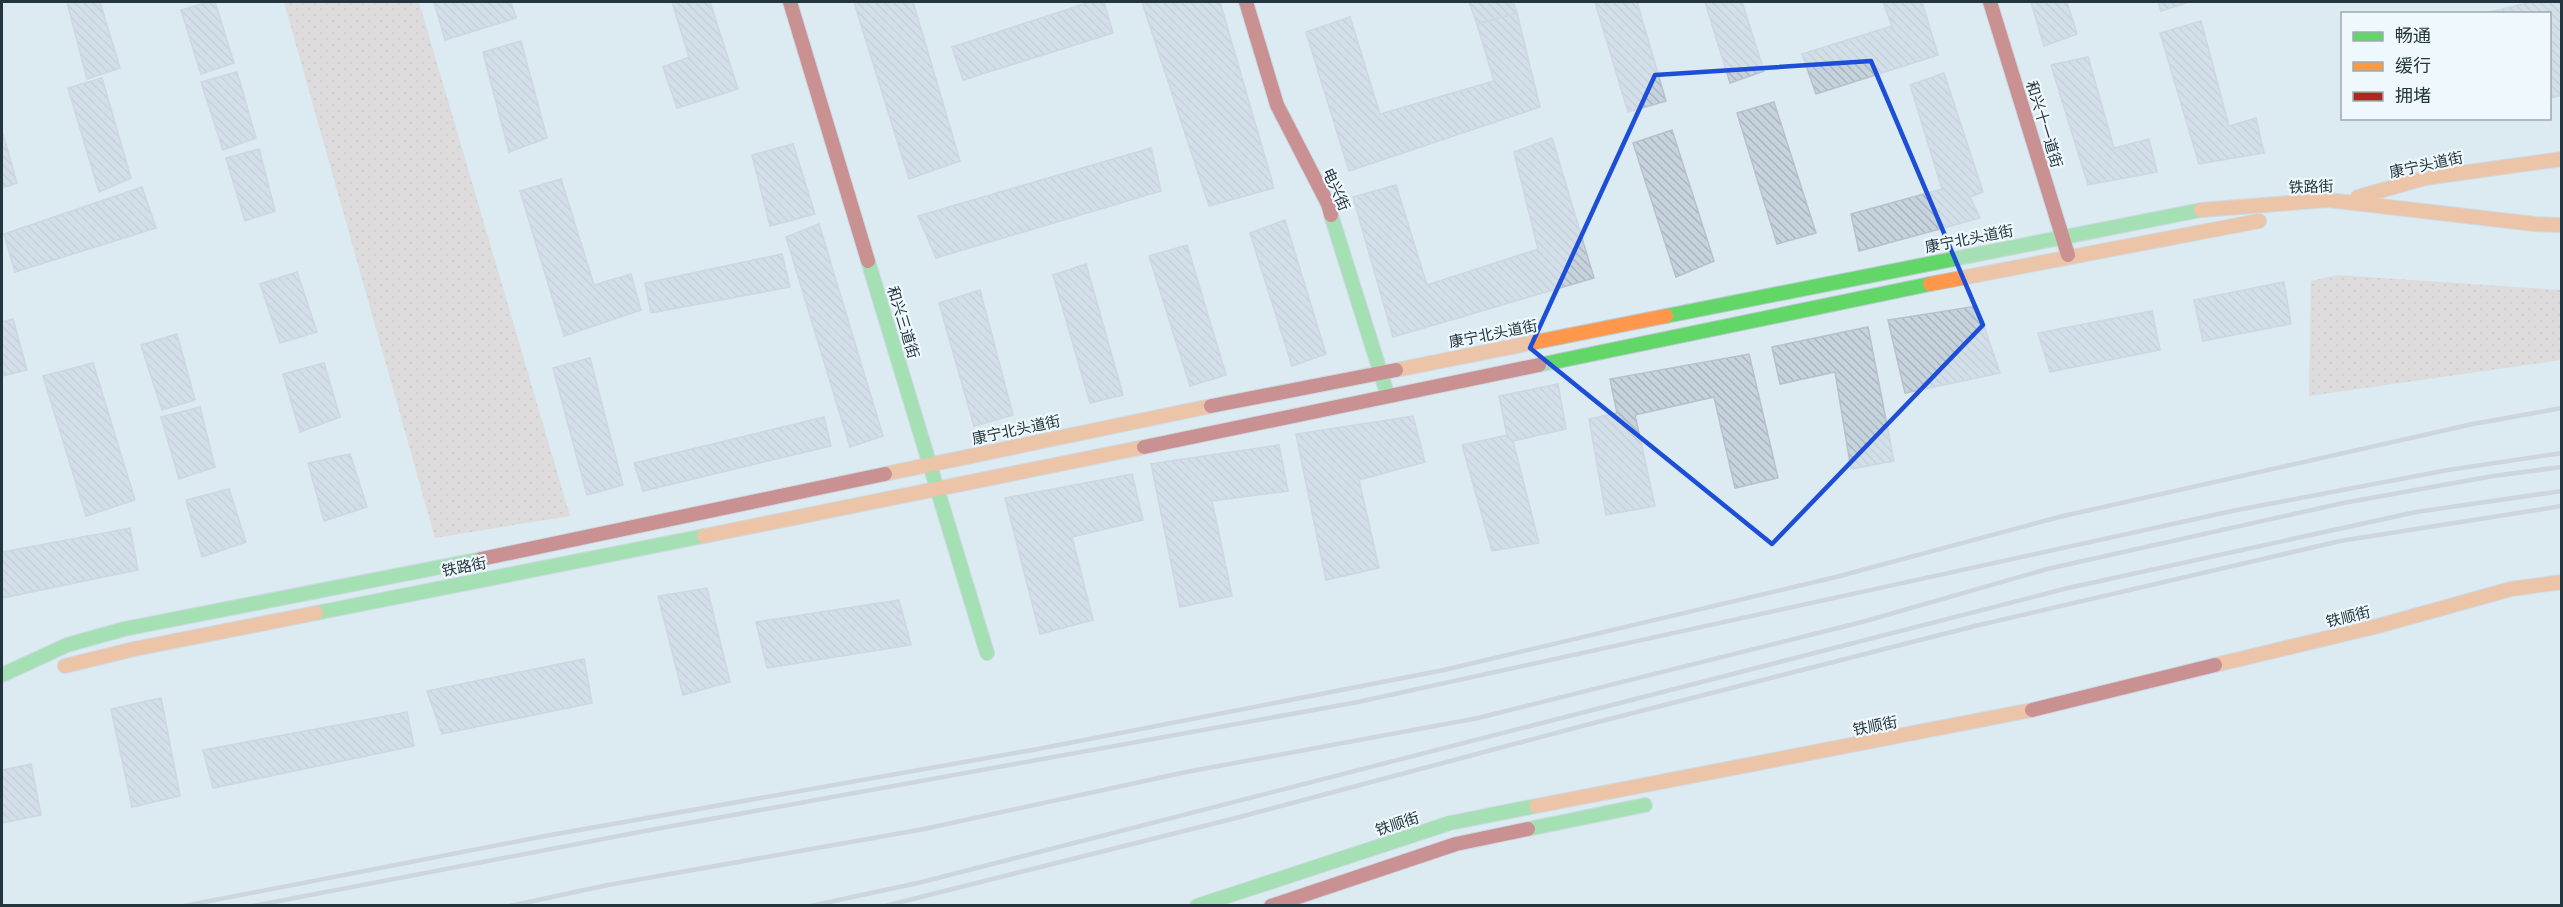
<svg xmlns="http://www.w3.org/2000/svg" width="2563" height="907" viewBox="0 0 2563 907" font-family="'Open Sans','Noto Sans SC',sans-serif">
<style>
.park{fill:url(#park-dots)}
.building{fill:url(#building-back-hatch);stroke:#b6c1cc;stroke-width:1.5}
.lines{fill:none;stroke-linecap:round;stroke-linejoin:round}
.fast-casing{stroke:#b9c8d0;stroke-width:16}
.slow-casing{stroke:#b9c8d0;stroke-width:16}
.jam-casing{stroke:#b9c8d0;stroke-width:16}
.fast{stroke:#63d668;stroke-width:14}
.slow{stroke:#ff974d;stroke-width:14}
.jam{stroke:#b3261e;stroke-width:14}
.rail{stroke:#babec0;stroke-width:4.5}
.marked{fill:none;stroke:#1d4ed8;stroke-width:4.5;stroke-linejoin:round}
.labels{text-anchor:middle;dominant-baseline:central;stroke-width:4.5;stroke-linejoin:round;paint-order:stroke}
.street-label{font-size:15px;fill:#23353e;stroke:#eff8fc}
</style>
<defs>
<pattern id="park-dots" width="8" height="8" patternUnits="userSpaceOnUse" patternTransform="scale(1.5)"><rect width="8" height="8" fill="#ddcbc2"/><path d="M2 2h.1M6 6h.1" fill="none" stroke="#bdafa8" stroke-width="1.8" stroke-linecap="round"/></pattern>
<pattern id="building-back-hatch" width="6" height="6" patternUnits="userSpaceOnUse" patternTransform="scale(1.5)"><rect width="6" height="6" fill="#c6d3dd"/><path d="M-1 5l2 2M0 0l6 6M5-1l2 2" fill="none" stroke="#aab6bf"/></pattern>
</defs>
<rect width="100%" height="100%" fill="#dceaf2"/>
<g class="park">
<polygon points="284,2 419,2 570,516 435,538"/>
<polygon points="2337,275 2561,290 2561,360 2309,396 2311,281"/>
</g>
<g class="building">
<polygon points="67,2 100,2 120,68 87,79"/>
<polygon points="209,2 215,2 234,63 201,74 181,10"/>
<polygon points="434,2 511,2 516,18 445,40"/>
<polygon points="672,2 710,2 738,89 677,108 663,67 689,57"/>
<polygon points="854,2 913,2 960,161 909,179"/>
<polygon points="1090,2 1104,2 1113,33 963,80 952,47"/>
<polygon points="1142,2 1220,2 1274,188 1209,206"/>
<polygon points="1469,2 1513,2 1517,13 1477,24"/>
<polygon points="1595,2 1637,2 1666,101 1628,112"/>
<polygon points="1705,2 1742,2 1764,71 1730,83"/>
<polygon points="1883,2 1922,2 1938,55 1816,94 1802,54 1892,26"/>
<polygon points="2031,2 2067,2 2077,34 2044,46"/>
<polygon points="2158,2 2189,2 2161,11"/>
<polygon points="2532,2 2562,2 2562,95 2550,98 2550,14 2482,14"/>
<polygon points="1517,13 1540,107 1349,171 1306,32 1350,17 1380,114 1494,81 1477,24"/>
<polygon points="2201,21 2229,126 2256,118 2264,153 2199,164 2160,33"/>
<polygon points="521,41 547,138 509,152 483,52"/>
<polygon points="2088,57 2114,148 2149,139 2157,172 2088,185 2051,65"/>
<polygon points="237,72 256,138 223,150 201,82"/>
<polygon points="1944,73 1983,192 1970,197 1980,218 1859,251 1851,214 1942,189 1910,85"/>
<polygon points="102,78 131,178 99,192 68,88"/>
<polygon points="1774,102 1816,233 1777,244 1737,113"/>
<polygon points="1672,130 1714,261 1676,277 1633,143"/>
<polygon points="2,131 17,183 2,188"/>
<polygon points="1552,138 1594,278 1393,337 1353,197 1396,185 1427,285 1538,249 1514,152"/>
<polygon points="793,144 815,214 770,226 752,155"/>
<polygon points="1151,148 1161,191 936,258 918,216"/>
<polygon points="259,149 275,211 245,221 226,158"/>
<polygon points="561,179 594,285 631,274 641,310 564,336 520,191"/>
<polygon points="142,187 156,228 15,272 4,234"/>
<polygon points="1285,220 1326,354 1292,366 1250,233"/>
<polygon points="819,224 883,436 850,447 786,237"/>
<polygon points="1187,245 1226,375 1190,386 1149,256"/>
<polygon points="782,254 790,287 651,313 645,283"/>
<polygon points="1086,264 1123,395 1090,403 1053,275"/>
<polygon points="297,272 317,332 280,343 260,284"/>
<polygon points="2284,282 2291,324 2203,341 2194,300"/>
<polygon points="980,290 1013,415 974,426 939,303"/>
<polygon points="1977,306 2000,373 1905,393 1888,320"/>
<polygon points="2152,311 2160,350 2050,372 2038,333"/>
<polygon points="13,319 27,370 2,376 2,322"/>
<polygon points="1868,327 1894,461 1851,469 1835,372 1780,384 1772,347"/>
<polygon points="177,334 195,400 162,410 141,345"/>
<polygon points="1749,354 1778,478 1735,488 1714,397 1635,415 1655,506 1606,515 1589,419 1617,413 1610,379"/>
<polygon points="590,358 623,485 587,495 553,368"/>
<polygon points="93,363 135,500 86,516 43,376"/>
<polygon points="324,363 340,417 300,432 283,374"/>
<polygon points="1558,384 1566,429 1513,441 1539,543 1492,551 1462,445 1507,435 1499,396"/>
<polygon points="200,407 215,467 179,479 161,417"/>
<polygon points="1413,416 1425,462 1359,480 1379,568 1326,580 1296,434"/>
<polygon points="824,417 831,446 643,491 634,463"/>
<polygon points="1279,445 1288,491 1212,501 1232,596 1180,607 1151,464"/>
<polygon points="350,454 367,507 324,521 308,463"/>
<polygon points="1132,474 1143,520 1072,537 1093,620 1040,634 1005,498"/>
<polygon points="229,489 246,542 202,557 186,500"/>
<polygon points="130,528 138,570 2,598 2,552"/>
<polygon points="707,588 730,682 683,695 658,596"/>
<polygon points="899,600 911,645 767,668 756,622"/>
<polygon points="584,659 592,703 442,734 427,691"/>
<polygon points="161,698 180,796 132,807 111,709"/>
<polygon points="407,712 414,746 213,788 203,750"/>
<polygon points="31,764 41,815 2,823 2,770"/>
</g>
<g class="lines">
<defs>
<g id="fast">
<polyline points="1331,215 1386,390"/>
<polyline points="868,261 987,653"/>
<polyline points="1666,316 2201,210"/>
<polyline points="1539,365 1930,284"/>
<polyline points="316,613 704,536"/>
<polyline points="2,675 67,645 124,629 481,559"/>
<polyline points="1528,829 1645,805"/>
<polyline points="1197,906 1450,823 1536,806"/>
</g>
<g id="slow">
<polyline points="2358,197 2425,178 2562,159"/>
<polyline points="2201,210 2328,200 2535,224 2562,225"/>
<polyline points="1930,284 2259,221"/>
<polyline points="1396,370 1666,316"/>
<polyline points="885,474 1211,406"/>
<polyline points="704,536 1144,447"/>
<polyline points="2215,665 2378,626 2511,589 2562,582"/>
<polyline points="65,666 134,649 316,613"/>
<polyline points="1536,806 2032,710"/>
</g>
<g id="jam">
<polyline points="790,2 868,261"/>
<polyline points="1246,2 1277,105 1328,204 1331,215"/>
<polyline points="1990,2 2068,255"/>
<polyline points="1211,406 1396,370"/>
<polyline points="1144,447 1539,365"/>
<polyline points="481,559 885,474"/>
<polyline points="2032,710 2215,665"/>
<polyline points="1271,906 1456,844 1528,829"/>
</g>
</defs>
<use href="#fast" class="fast-casing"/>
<use href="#slow" class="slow-casing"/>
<use href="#jam" class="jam-casing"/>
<use href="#fast" class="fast"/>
<use href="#slow" class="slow"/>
<use href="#jam" class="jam"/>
<g class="rail">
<polyline points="184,906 545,836 1038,749 1444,670 1836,577 2059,517 2473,424 2562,408"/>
<polyline points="253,906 650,830 1358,702 2232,511 2448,470 2562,453"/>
<polyline points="510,906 608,885 924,829 1186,772 1478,718 1862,622 2047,569 2343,503 2493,476 2562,467"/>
<polyline points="811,906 922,882 2068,588 2416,512 2562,491"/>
<polyline points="885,906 1232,819 1586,725 1975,626 2340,541 2562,506"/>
</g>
</g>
<path d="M0 0H2563V907H0ZM 1871,61 L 1983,325 L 1772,544 L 1530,348 L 1655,75 Z" fill="#dceaf2" fill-opacity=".55" fill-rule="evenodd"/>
<path class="marked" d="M 1871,61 L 1983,325 L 1772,544 L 1530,348 L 1655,75 Z"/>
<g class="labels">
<g class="street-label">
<text transform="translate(2045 124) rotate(73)">和兴十一道街</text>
<text transform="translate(2426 164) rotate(-12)">康宁头道街</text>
<text transform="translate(2311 186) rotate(-2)">铁路街</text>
<text transform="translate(1337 189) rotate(66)">电兴街</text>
<text transform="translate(1969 238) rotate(-11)">康宁北头道街</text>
<text transform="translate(904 322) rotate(73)">和兴三道街</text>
<text transform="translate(1493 333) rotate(-11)">康宁北头道街</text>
<text transform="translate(1016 429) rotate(-12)">康宁北头道街</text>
<text transform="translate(464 566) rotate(-11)">铁路街</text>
<text transform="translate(2348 616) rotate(-14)">铁顺街</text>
<text transform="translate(1875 725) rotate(-11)">铁顺街</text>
<text transform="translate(1397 823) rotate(-18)">铁顺街</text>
</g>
</g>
<rect width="2563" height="907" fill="none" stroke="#23353e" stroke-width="6"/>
<rect x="2341" y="12" width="210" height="108" fill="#eff8fc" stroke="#9daab0" stroke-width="1.5"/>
<rect x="2353" y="32" width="30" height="9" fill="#63d668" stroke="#9daab0" stroke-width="1.5"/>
<text x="2395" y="42" font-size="18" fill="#23353e">畅通</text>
<rect x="2353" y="62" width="30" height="9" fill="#ff974d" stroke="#9daab0" stroke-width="1.5"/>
<text x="2395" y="72" font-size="18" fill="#23353e">缓行</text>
<rect x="2353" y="92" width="30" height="9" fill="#b3261e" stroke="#9daab0" stroke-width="1.5"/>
<text x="2395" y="102" font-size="18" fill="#23353e">拥堵</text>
</svg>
